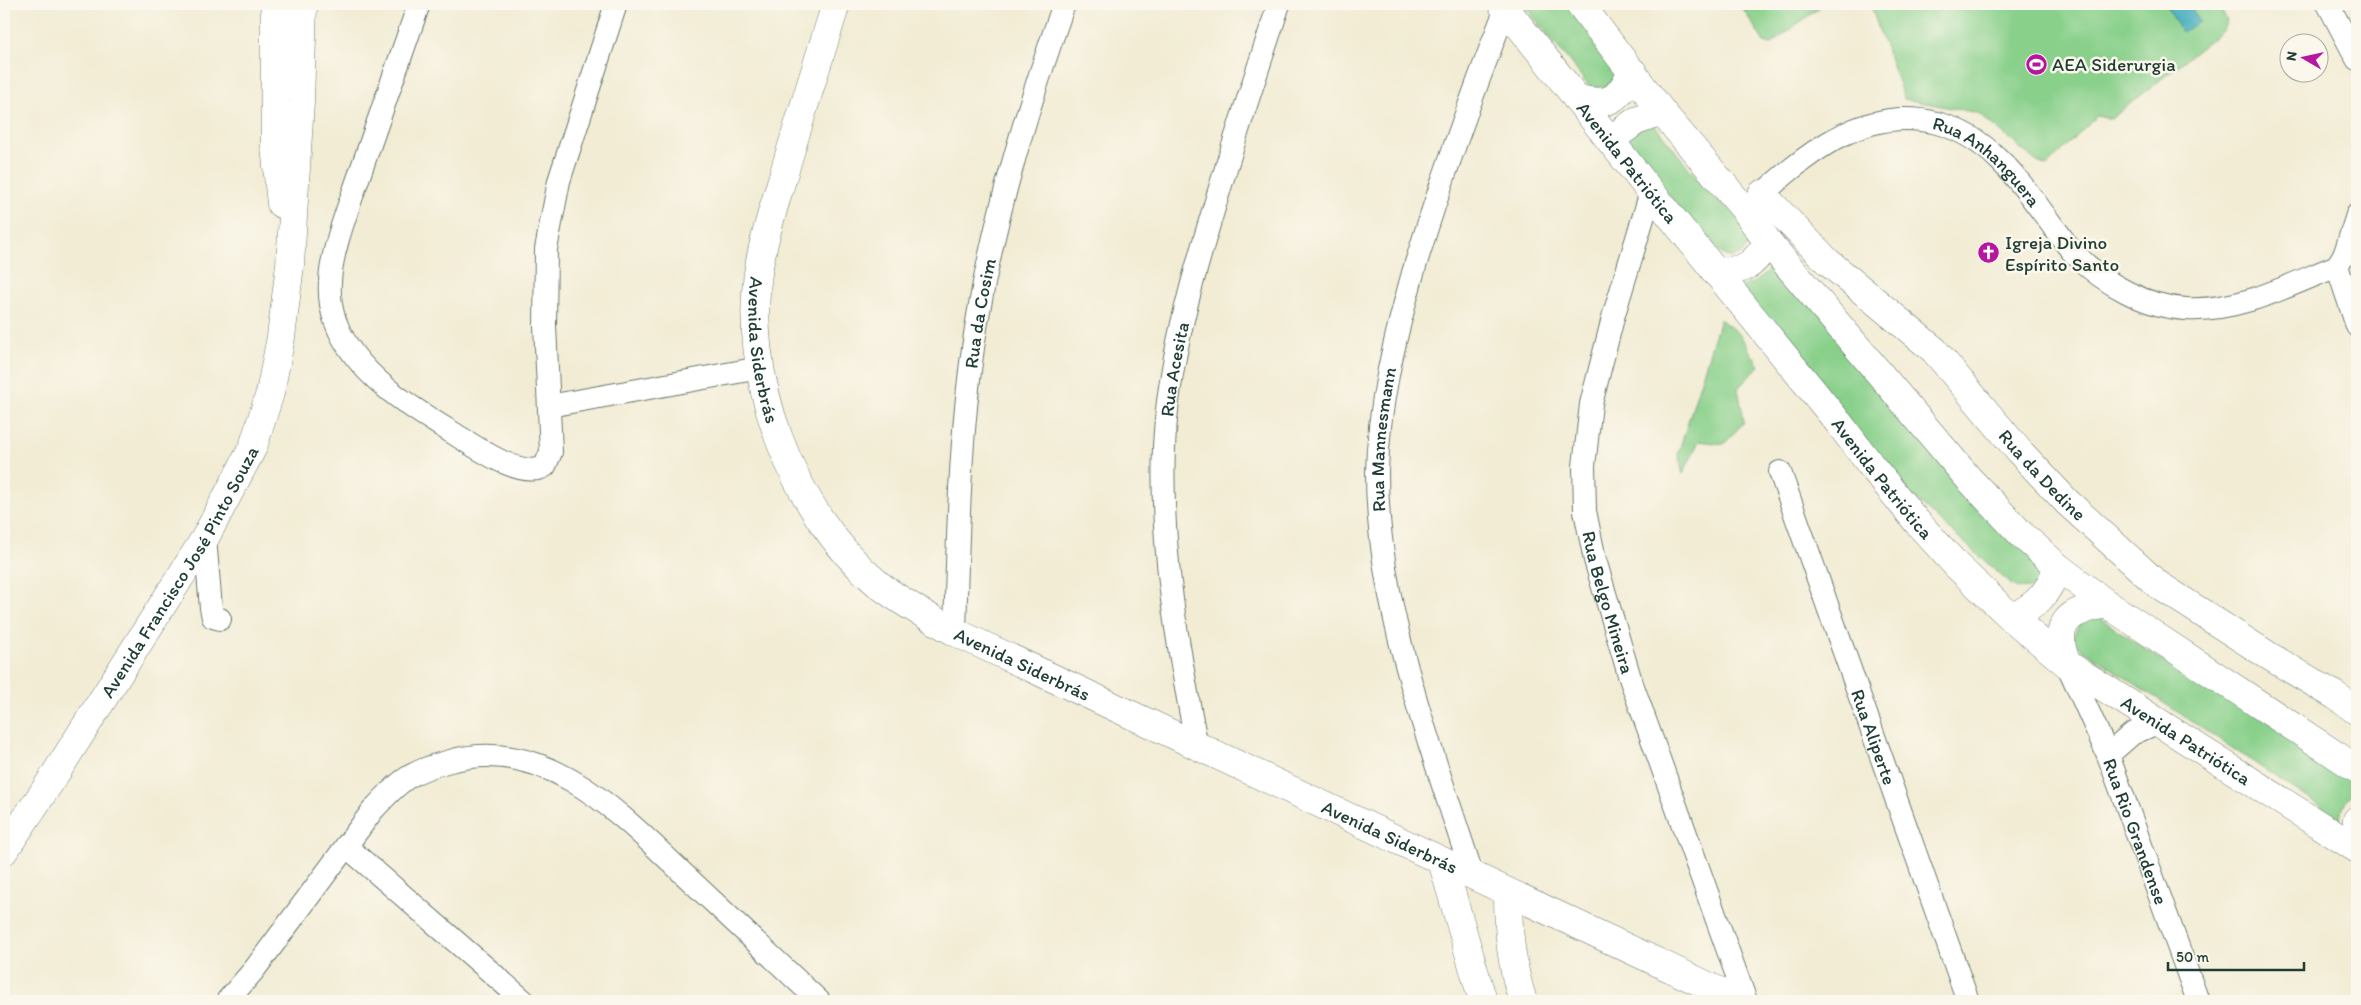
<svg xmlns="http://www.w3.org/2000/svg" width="2361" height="1005" viewBox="0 0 2361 1005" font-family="Itim,sans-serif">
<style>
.green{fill:#89d08b;stroke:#548660}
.water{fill:#3eabbd;stroke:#2e7478}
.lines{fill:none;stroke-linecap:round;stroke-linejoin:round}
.street-casing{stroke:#697a6c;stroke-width:24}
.secondary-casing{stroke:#697a6c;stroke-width:29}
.street{stroke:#fff;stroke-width:22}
.secondary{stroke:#fff;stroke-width:28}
.labels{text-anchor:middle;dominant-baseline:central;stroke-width:5;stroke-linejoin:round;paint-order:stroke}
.poi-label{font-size:19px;fill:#1f3d34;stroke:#fbf7ec;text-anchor:start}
.street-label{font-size:19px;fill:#1f3d34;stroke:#fbf7ec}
</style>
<rect width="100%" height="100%" fill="#fbf7ec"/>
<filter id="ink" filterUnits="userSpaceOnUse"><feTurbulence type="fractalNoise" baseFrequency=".02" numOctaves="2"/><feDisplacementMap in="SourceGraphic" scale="10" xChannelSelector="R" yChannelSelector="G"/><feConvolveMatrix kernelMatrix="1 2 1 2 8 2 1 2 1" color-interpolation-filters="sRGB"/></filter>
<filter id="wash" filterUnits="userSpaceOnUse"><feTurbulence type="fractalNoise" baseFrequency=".0096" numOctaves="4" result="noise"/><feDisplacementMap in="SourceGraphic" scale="20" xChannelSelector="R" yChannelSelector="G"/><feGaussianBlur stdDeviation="1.12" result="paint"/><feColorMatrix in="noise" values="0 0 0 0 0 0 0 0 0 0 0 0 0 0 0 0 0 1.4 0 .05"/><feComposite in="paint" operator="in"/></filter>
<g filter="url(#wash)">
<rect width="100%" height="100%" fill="#f2ecd4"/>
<g class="green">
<polygon points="1517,4 1568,4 1618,74 1606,87 1594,88 1589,86 1529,11"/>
<polygon points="1740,4 1824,4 1771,44 1764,42"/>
<polygon points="1870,4 2218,4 2227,21 2223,30 2111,119 2097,116 2047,166 2037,162 1978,113 1904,99"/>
<path d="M 1653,123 L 1713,198 L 1729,209 L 1752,235 C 1750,248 1737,264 1722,254 C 1707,245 1696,229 1685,215 C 1667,192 1648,169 1629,146 L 1627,135 Z"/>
<path d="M 1773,260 L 2040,560 C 2043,580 2034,595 2013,586 L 1913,497 L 1740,287 C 1757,283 1766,276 1773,260 Z"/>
<polygon points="1720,319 1740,335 1759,366 1738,388 1744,422 1724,444 1699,441 1683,474 1678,454"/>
<path d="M 2088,610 L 2170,666 L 2189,669 L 2357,781 L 2357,789 C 2346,797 2342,807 2341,820 L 2070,641 Z"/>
</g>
<polygon class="water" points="2165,4 2189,4 2200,22 2182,32"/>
</g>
<g filter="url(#ink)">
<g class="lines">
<defs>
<g id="street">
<path d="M 419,4 C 399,61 379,118 359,176 C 349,206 331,251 330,282 C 329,294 331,311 336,323 C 355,373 408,406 453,433 C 473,445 522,481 545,466 L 551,452 L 545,326 L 546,249 L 559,181 L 616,4"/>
<polyline points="2328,4 2357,59"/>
<path id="s1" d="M 1651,192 L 1614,314 L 1591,404 L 1584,466 L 1585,511 L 1595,560 L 1630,678 L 1746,1001"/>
<path id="s2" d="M 1749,206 C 1801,159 1861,103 1937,123 C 1993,138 2022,185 2055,229 C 2062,237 2068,248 2076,255 C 2103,283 2146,307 2186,309 C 2239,312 2289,285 2337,266 L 2345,253 L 2357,215"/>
<polyline points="2337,266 2357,326"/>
<polyline points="549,406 760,368"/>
<path id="s3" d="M 1780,472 L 1968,1001"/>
<polyline points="205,538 211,608 213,617 220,619"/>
<path id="s4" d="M 955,632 C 958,527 960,421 978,316 C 996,210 1028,106 1064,4"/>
<path id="s5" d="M 2067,664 L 2108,755 L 2198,1001"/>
<path id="s6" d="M 1197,747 C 1178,648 1160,549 1164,447 C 1168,365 1190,286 1214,208 C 1234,139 1257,72 1279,4"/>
<polyline points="2108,755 2132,734 2159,722"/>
<polyline points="346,846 524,1001"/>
<path id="s7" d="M 1473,877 C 1432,748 1377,609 1377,473 C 1378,404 1395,338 1413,273 C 1440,183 1472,95 1506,8"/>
<path d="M 227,1001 L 254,970 L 373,810 C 400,780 411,771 450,761 C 549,734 624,818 689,879 C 733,920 776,961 819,1001"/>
</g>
<g id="secondary">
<polyline points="275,4 275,146 281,204"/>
<path id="s8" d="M 836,4 C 819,58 802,112 786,166 C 777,197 766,229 760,261 C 739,372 791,512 878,584 C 902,603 929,617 955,632 L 1740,1001"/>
<path id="s9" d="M 1502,4 L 1651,192 L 1838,422 L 1870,464 L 1917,522 L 1957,566 L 2012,618 L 2067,664 L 2357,849"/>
<polyline points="1580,4 1662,112 1745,210 1768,242 1969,479 2022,535 2058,567 2107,604 2357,769"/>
<path d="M 1576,98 C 1610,107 1616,101 1633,72"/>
<polyline points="1610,140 1636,121 1662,112"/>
<path id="s10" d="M 1762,194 L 1828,262 L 1934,350 L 2019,451 L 2067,502 L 2157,584 L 2269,656 L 2336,696 L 2357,711"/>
<path d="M 1715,272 C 1745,271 1752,267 1768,242"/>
<path d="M 2012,618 C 2038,604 2047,595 2058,567"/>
<path d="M 2067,664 C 2051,623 2068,611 2107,604"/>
<polyline points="2356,848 2357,820"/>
<path id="s11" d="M 4,851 L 47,787 L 205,538 L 253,447 L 270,393 L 281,337 L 290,265 L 300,102 L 303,4"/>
<polyline points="1442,861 1483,1001"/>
<path d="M 1508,893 C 1508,931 1511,965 1523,1001"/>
</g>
</defs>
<use href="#street" class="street-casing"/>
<use href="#secondary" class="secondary-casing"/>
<use href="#street" class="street"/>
<use href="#secondary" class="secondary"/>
</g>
</g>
<defs>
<symbol id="stadium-disc" viewBox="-11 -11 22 22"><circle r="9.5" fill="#b5179e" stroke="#fbf7ec"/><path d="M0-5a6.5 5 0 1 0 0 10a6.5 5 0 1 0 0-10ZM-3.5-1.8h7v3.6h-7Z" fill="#fff"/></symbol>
<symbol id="church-disc" viewBox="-11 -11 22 22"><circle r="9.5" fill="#b5179e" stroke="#fbf7ec"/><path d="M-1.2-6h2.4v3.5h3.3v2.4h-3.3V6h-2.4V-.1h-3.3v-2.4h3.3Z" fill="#fff"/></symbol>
</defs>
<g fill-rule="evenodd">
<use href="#stadium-disc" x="2024" y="52" width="25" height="25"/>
<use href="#church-disc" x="1976" y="240" width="25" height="25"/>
</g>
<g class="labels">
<g class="poi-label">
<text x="2052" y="64">AEA Siderurgia</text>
<text x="2005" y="242">Igreja Divino<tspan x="2005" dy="22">Espírito Santo</tspan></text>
</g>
<g class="street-label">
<text stroke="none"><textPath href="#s9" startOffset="202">Avenida Patriótica</textPath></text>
<text stroke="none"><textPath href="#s2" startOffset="279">Rua Anhanguera</textPath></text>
<text stroke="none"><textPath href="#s4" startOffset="320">Rua da Cosim</textPath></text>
<text stroke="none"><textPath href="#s8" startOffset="358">Avenida Siderbrás</textPath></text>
<text stroke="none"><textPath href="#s6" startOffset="381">Rua Acesita</textPath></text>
<text stroke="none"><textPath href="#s7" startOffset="451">Rua Mannesmann</textPath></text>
<text stroke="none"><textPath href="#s10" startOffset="398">Rua da Dedine</textPath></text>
<text stroke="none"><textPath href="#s9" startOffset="608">Avenida Patriótica</textPath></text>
<text stroke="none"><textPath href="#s11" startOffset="330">Avenida Francisco José Pinto Souza</textPath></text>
<text stroke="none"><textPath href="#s1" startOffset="422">Rua Belgo Mineira</textPath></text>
<text stroke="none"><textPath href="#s8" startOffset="792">Avenida Siderbrás</textPath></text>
<text stroke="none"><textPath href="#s3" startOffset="281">Rua Aliperte</textPath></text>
<text stroke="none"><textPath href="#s9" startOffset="1012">Avenida Patriótica</textPath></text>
<text stroke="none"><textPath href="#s5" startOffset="181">Rua Rio Grandense</textPath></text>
<text stroke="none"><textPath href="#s8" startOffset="1198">Avenida Siderbrás</textPath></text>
</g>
</g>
<rect width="2361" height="1005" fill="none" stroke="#fbf7ec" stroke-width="20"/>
<g transform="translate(2304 58) rotate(279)"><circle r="24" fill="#fbf7ec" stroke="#a3ada2"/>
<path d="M0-4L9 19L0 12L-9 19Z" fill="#b5179e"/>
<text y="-8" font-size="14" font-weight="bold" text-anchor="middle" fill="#1f3d34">N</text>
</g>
<path d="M2168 962v8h136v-8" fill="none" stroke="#1f3d34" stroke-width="2.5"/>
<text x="2176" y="962" font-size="15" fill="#1f3d34" stroke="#fbf7ec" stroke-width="4" paint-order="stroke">50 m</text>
</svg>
